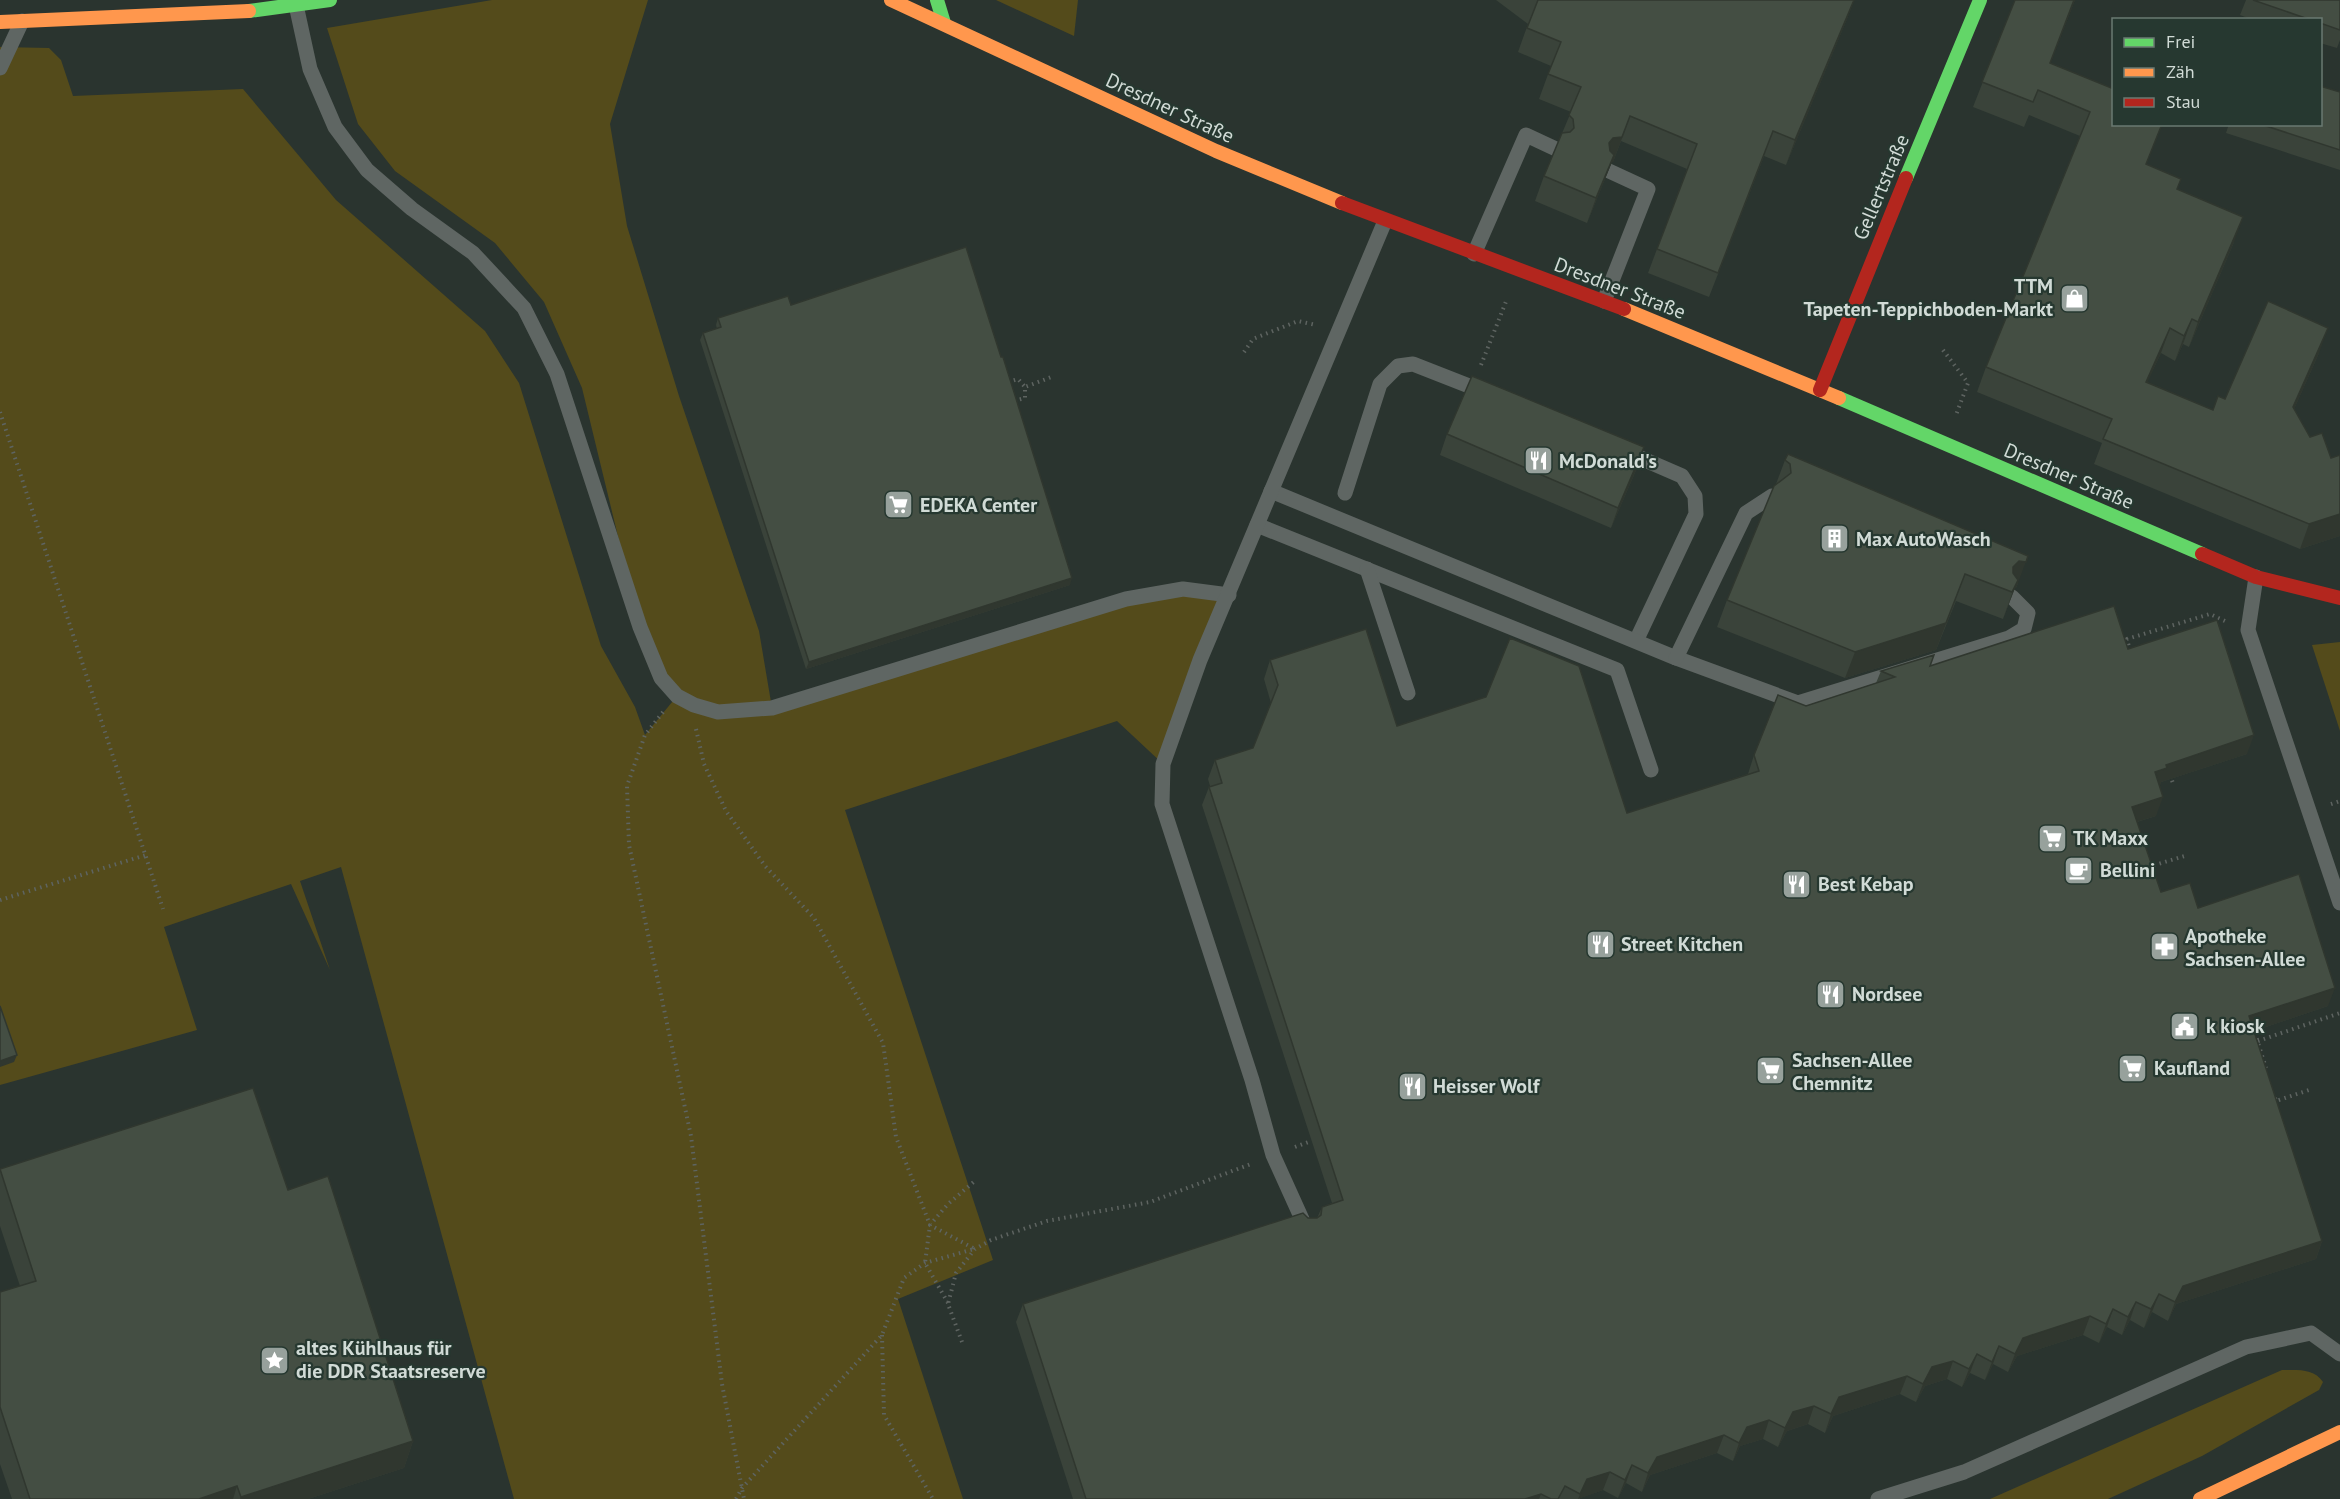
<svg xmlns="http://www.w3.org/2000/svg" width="2340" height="1499" viewBox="0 0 2340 1499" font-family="'PT Sans',sans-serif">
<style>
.green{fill:#544b1b}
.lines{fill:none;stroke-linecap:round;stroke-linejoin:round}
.path{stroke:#5e6461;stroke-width:4;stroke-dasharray:1.5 4.5;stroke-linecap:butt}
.lane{stroke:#5f6663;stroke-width:15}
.fast{stroke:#63d668;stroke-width:14}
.slow{stroke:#ff974d;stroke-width:14}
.jam{stroke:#b3261e;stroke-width:14}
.wall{fill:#3a433a}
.shaded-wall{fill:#30372f}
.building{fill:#444e43;stroke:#30372f;stroke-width:1.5}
.labels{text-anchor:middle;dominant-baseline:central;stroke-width:4.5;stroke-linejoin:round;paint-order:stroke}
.street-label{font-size:20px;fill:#d1dbd6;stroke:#263830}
.poi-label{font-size:20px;font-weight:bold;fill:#d1dbd6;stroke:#263830;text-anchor:start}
</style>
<rect width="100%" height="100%" fill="#2a342f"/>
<g class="green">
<polygon points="492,0 648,0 610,124 627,226 679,396 759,631 772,708 1183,589 1229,595 1163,764 1117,721 845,810 993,1260 898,1299 963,1499 514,1499 341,867 300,881 330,970 291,884 164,927 197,1030 0,1085 0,47 49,48 61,60 73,96 243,89 336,200 485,331 519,383 601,646 635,707 645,735 677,696 640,627 582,388 544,302 495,243 395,171 358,124 327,28"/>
<polygon points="996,0 1078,0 1074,36"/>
<polygon points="2340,642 2340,731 2312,645"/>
<path d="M 2282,1370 C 2297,1370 2314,1368 2323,1382 L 2319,1390 L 2202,1456 L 2108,1499 L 1990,1499 Z"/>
</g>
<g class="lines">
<g class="path">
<polyline points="1943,350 1968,383 1956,415"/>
<polyline points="1244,352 1253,339 1298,321 1316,325"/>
<polyline points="1481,365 1507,299"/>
<polyline points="1008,382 1018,379 1025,387"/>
<polyline points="1014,401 1025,398 1025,387 1054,376"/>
<polyline points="0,412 163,909"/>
<polyline points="2130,651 2127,639 2210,614 2227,622"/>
<polyline points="663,712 645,735 627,786 629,845 691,1136 722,1384 744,1499"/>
<polyline points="696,729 704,764 726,811 765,866 814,918 883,1043 896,1137 930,1225 975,1249"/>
<polyline points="2170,775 2174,786"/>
<polyline points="2331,804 2340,801"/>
<polyline points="2148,867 2188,855"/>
<polyline points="0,900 146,855"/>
<polyline points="2253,1027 2266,1068"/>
<polyline points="2258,1041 2340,1013"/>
<polyline points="2275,1098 2276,1101 2312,1089"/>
<polyline points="1295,1147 1311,1141"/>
<polyline points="948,1303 925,1263 930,1225 948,1204 976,1180"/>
<polyline points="882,1335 884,1415 933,1499"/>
<polyline points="962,1342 948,1304 956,1273 975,1249 991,1240 1047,1221 1150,1202 1251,1164"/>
<polyline points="736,1499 742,1488 882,1335 904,1278 925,1263 974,1249"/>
</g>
<g class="lane">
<polyline points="296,5 310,69 335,127 367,170 412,209 473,253 524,308 557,374 640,627 661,678 677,696 694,705 718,712 772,708 1126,599 1183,589 1229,595"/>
<polyline points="0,68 22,21"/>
<polyline points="1474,254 1526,135 1556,149"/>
<polyline points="1604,301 1648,189 1609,171"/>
<polyline points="1622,450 1682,476 1695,496 1696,514 1636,641"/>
<polyline points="1271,491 1676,658 1798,703 2009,638 2024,629 2028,613 2012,597"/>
<polyline points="1345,493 1380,384 1398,366 1413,364 1487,393"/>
<polyline points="1257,525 1617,670 1651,770"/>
<polyline points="1367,569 1408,693"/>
<polyline points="2256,577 2248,630 2340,903"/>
<polyline points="1676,658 1746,513 1772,496"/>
<polyline points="1306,1228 1273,1155 1252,1080 1162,804 1163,764 1200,660 1385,221"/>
<polyline points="1878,1499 1964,1472 2246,1347 2311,1333 2340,1354"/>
</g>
<g class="fast">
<polyline points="937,0 944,23"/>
<polyline points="249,11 330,0"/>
<polyline points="1906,178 1980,0"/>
<polyline points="1839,398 2202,554"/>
</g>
<g class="slow">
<polyline points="891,0 1216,151 1342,203"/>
<polyline points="0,22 249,11"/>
<polyline points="1624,309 1839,398"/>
<polyline points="2200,1499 2340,1432"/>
</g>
<g class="jam">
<polyline points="1342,203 1624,309"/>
<polyline points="1820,390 1906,178"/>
<polyline points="2202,554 2256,577 2340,598"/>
</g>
</g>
<g class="wall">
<polygon points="1496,0 1854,0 1847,19 1786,165 1764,156 1709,297 1648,273 1687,169 1621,141 1613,162 1612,162 1587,223 1535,201 1544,176 1571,112 1539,99 1551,66 1518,52 1528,24"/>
<polygon points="2015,0 2075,0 2050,63 2147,165 2177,189 2234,242 2189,347 2183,344 2175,361 2161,353 2147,382 2213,410 2225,399 2319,353 2294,409 2310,437 2331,458 2340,455 2340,536 2300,549 2094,464 2102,443 1977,392 1986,367 2080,136 2029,115 2024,127 1973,107"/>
<polygon points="2246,0 2340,0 2340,40 2337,48 2320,43 2320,20 2253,20 2240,15"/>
<polygon points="2340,92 2340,170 2226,133 2229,124 2320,124"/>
<polygon points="791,305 1070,585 806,669 700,340 703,333 717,329 716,325 718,318"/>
<polygon points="1447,434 1644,447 1637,468 1611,528 1440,455"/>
<polygon points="1785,460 2018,583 2016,588 2015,588 2003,619 1956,601 1936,650 1845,678 1717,627 1727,600 1776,484"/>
<polygon points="2128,649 2247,754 2161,782 2159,786 2156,816 2137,822 2161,892 2198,908 2328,1006 2254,1031 2322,1241 2316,1259 2176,1304 2168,1321 2152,1312 2144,1328 2130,1320 2122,1335 2107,1327 2099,1343 2083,1335 2017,1356 2008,1372 1993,1364 1985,1380 1970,1373 1962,1387 1947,1379 1925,1386 1916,1402 1900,1394 1833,1416 1825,1433 1808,1424 1787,1431 1778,1447 1763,1439 1740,1446 1733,1461 1717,1453 1650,1475 1642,1492 1626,1483 1618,1498 1603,1490 1580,1498 1580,1499 1073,1499 1016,1322 1023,1304 1308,1218 1317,1218 1322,1207 1332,1203 1202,805 1209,787 1210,786 1208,779 1215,760 1253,748 1271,703 1264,679 1270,660 1397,726 1627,813 1748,774 1754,755 1806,706 1876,683 1881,671 1930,666"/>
<polygon points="0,1169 288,1190 413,1441 404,1468 308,1499 12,1499 0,1464 0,1292 20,1286 0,1226"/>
</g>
<g class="shaded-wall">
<polygon points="1854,0 1847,19 1786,165 1795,140"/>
<polygon points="2074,0 2075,0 2041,88 2050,63"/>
<polygon points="1630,116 1621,141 1613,162 1612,162 1587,223 1596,198 1609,143"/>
<polygon points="2243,217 2234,242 2189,347 2198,322"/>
<polygon points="2192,319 2183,344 2175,361 2184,336"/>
<polygon points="2170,328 2161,353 2136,407 2146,382"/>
<polygon points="2328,328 2319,353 2284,432 2293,407"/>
<polygon points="1644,447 1637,468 1611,528 1618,508"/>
<polygon points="2340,514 2340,536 2300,549 2309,524"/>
<polygon points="2028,556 2018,583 2016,588 2015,588 2003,619 2014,588 2009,588 2013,567 2019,561"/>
<polygon points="1965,574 1936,650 1845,678 1855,652"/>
<polygon points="1072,578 1070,585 806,669 809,662"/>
<polygon points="2254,735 2247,754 2161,782 2160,786 2148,790 2155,772 2166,765"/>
<polygon points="2163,797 2156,816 2126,825 2132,807"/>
<polygon points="2335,988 2328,1006 2242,1035 2249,1016"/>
<polygon points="17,1055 14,1062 0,1067 0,1061"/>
<polygon points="2322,1241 2316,1259 2176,1304 2168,1321 2175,1302 2183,1286"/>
<polygon points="2159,1294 2152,1312 2144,1328 2151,1309"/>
<polygon points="2136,1302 2130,1320 2122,1335 2128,1317"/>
<polygon points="2113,1309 2107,1327 2099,1343 2106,1324"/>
<polygon points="2090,1316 2083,1335 2017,1356 2008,1372 2015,1354 2023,1338"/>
<polygon points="1999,1346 1993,1364 1985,1380 1992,1362"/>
<polygon points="1977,1354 1970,1373 1962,1387 1969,1369"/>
<polygon points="1953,1361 1947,1379 1925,1386 1916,1402 1923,1384 1932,1367"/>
<polygon points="1907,1376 1900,1394 1833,1416 1825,1433 1831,1414 1839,1397"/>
<polygon points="1814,1406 1808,1424 1787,1431 1778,1447 1785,1428 1793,1412"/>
<polygon points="1769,1420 1763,1439 1740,1446 1733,1461 1739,1443 1747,1427"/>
<polygon points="1724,1435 1717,1453 1650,1475 1642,1492 1648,1473 1657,1457"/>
<polygon points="413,1441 404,1468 308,1499 240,1499 241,1497"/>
<polygon points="1632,1465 1626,1483 1618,1498 1625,1480"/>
<polygon points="1610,1472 1603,1490 1578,1499 1587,1479"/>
<polygon points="237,1486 233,1499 199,1499"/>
<polygon points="1541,1494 1539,1499 1525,1499"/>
</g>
<g class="building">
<polygon points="1538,0 1854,0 1795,140 1773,131 1718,273 1657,249 1697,144 1630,116 1622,137 1613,138 1609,143 1610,151 1614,155 1596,198 1544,176 1562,133 1570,132 1574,128 1573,119 1569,115 1581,87 1548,74 1561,42 1527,28"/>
<polygon points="2015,0 2074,0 2050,63 2114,89 2114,124 2162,124 2146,164 2181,179 2177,189 2243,217 2198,322 2192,319 2184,336 2170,328 2146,382 2213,410 2218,396 2225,399 2268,301 2328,328 2293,407 2310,437 2322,433 2331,458 2340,455 2340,514 2309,524 2103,439 2112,419 1986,367 2090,112 2038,90 2033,102 1982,82"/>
<polygon points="2253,0 2340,0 2340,30 2320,23 2320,20 2311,20"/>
<polygon points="2320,86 2340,92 2340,150 2260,124 2320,124"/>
<polygon points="966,247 1001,357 1003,357 1072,578 809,662 703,333 721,327 718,318 788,296 791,305"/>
<polygon points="1472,376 1644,447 1618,508 1447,434"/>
<polygon points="1788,454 2028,556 2026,562 2019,561 2013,567 2013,573 2018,580 2012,592 1965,574 1946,623 1855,652 1727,600 1774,486 1791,473 1790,464 1785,460"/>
<polygon points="2114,606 2128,649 2217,620 2254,735 2166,765 2167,768 2155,772 2163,797 2132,807 2161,892 2190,883 2198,908 2299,874 2335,988 2249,1016 2322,1241 2183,1286 2175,1302 2159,1294 2151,1309 2136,1302 2128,1317 2113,1309 2106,1324 2090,1316 2023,1338 2015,1354 1999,1346 1992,1362 1977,1354 1969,1369 1953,1361 1932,1367 1923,1384 1907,1376 1839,1397 1831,1414 1814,1406 1793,1412 1785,1428 1769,1420 1747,1427 1739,1443 1724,1435 1657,1457 1648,1473 1632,1465 1625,1480 1610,1472 1587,1479 1580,1494 1565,1486 1558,1499 1551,1499 1541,1494 1525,1499 1086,1499 1023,1304 1303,1213 1308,1218 1317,1218 1321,1215 1322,1207 1343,1200 1209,787 1222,783 1215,760 1253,748 1278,685 1270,660 1366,629 1397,726 1486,697 1510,638 1579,666 1627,813 1759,771 1754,755 1778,695 1806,706 1895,677 1881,671 1934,655 1930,666"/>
<polygon points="0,1006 17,1055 0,1061"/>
<polygon points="253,1088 288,1190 328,1176 413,1441 241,1497 237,1486 199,1499 30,1499 0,1407 0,1292 36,1281 0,1169"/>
</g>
<defs>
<symbol id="shop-square" viewBox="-11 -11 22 22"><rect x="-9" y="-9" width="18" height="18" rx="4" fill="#97a19c" stroke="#263830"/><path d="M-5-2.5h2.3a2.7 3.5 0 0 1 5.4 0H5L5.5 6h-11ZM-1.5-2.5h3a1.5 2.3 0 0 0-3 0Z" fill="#fff"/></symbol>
<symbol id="restaurant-square" viewBox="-11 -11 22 22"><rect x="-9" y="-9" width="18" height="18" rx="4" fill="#97a19c" stroke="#263830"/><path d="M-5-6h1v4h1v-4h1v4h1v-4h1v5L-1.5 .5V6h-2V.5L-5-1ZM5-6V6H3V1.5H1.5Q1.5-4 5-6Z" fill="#fff"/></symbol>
<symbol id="supermarket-square" viewBox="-11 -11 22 22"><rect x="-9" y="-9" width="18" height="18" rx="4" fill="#97a19c" stroke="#263830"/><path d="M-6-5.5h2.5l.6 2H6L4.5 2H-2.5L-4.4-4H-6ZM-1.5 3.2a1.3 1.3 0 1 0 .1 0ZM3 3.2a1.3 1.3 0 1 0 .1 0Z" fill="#fff"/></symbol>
<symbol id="building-square" viewBox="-11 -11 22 22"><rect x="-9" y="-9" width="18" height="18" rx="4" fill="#97a19c" stroke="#263830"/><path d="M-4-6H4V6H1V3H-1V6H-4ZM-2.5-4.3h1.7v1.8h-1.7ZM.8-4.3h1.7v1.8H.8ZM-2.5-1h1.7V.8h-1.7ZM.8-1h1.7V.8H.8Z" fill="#fff"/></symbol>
<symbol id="cafe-square" viewBox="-11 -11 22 22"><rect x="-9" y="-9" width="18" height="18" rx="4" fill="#97a19c" stroke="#263830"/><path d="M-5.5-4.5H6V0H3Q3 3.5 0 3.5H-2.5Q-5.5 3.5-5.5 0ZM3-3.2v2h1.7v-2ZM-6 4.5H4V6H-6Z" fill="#fff"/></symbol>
<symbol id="pharmacy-square" viewBox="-11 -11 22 22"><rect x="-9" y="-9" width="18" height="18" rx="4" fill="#97a19c" stroke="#263830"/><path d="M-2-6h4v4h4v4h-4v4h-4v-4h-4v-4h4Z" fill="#fff"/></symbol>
<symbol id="civic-square" viewBox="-11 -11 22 22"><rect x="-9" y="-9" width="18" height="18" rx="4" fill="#97a19c" stroke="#263830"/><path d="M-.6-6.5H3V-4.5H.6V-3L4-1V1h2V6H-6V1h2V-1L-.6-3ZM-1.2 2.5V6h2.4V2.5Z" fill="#fff"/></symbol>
<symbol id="sight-square" viewBox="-11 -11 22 22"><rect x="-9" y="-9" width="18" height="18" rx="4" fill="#97a19c" stroke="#263830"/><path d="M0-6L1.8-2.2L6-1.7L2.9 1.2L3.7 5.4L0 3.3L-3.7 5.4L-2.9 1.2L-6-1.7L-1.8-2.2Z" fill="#fff"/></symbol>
</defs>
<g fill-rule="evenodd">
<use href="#shop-square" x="2058" y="282" width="33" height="33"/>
<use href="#restaurant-square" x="1522" y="444" width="33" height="33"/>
<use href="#supermarket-square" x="882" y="488" width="33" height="33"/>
<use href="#building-square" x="1818" y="522" width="33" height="33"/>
<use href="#supermarket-square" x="2036" y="822" width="33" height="33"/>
<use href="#cafe-square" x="2062" y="854" width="33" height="33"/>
<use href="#restaurant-square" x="1780" y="868" width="33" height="33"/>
<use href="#restaurant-square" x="1584" y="928" width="33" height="33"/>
<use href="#pharmacy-square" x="2148" y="930" width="33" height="33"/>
<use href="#restaurant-square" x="1814" y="978" width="33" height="33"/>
<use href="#civic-square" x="2168" y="1010" width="33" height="33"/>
<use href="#supermarket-square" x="2116" y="1052" width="33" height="33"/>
<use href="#supermarket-square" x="1754" y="1054" width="33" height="33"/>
<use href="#restaurant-square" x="1396" y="1070" width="33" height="33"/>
<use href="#sight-square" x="258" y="1344" width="33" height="33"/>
</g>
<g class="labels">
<g class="street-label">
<text transform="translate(1170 108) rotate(25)">Dresdner Straße</text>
<text transform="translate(1881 187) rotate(-67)">Gellertstraße</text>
<text transform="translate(1620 288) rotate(21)">Dresdner Straße</text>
<text transform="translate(2069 476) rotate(23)">Dresdner Straße</text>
</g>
<g class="poi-label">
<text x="2053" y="286" text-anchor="end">TTM<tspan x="2053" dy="23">Tapeten-Teppichboden-Markt</tspan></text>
<text x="1559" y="461">McDonald's</text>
<text x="920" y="505">EDEKA Center</text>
<text x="1856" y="539">Max AutoWasch</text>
<text x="2073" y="838">TK Maxx</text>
<text x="2100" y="870">Bellini</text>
<text x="1818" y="884">Best Kebap</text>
<text x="2185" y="936">Apotheke<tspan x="2185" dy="23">Sachsen-Allee</tspan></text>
<text x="1621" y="944">Street Kitchen</text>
<text x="1852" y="994">Nordsee</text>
<text x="2206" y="1026">k kiosk</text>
<text x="1792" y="1060">Sachsen-Allee<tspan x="1792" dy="23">Chemnitz</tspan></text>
<text x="2154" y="1068">Kaufland</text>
<text x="1433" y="1086">Heisser Wolf</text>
<text x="296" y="1348">altes Kühlhaus für<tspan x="296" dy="23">die DDR Staatsreserve</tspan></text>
</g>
</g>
<rect x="2112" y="18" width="210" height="108" fill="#263830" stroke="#6a7972" stroke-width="1.5"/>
<rect x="2124" y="38" width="30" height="9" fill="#63d668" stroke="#6a7972" stroke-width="1.5"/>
<text x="2166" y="48" font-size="18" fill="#d1dbd6">Frei</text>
<rect x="2124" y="68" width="30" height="9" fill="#ff974d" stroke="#6a7972" stroke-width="1.5"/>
<text x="2166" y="78" font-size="18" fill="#d1dbd6">Zäh</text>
<rect x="2124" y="98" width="30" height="9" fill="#b3261e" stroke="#6a7972" stroke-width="1.5"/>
<text x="2166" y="108" font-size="18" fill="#d1dbd6">Stau</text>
</svg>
